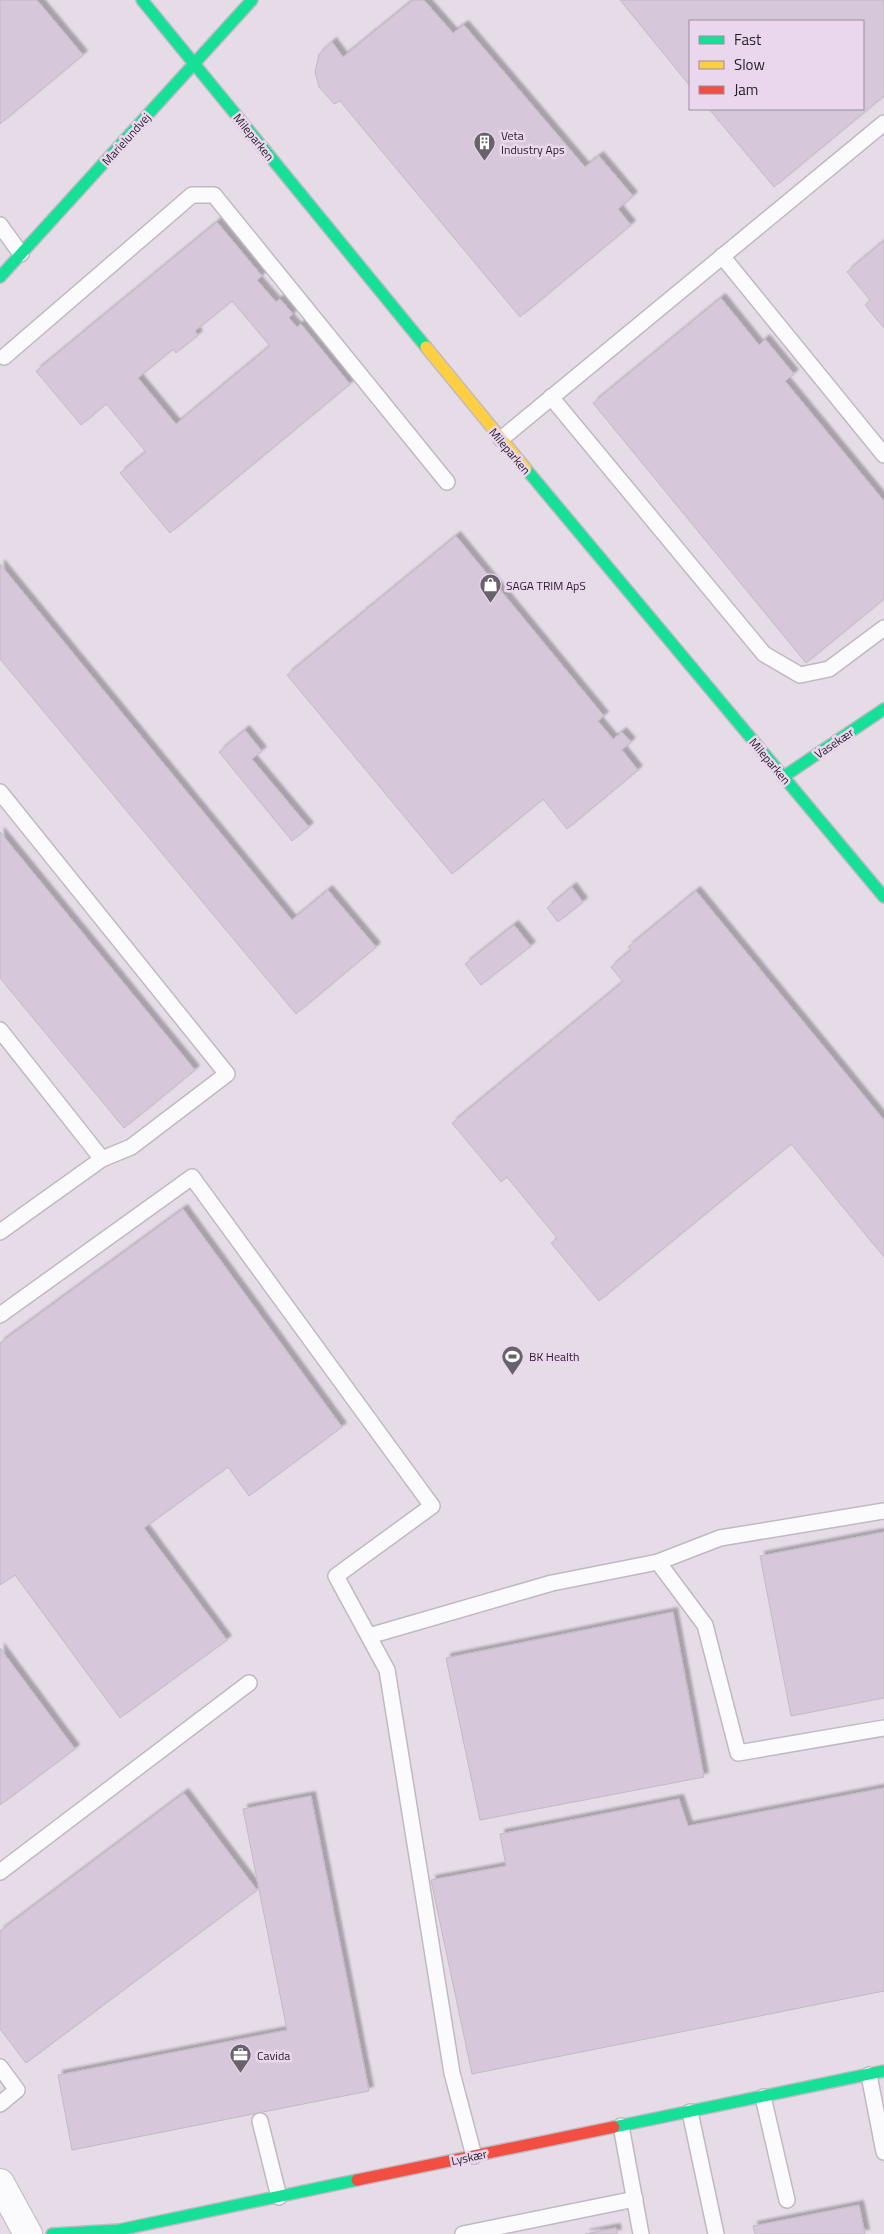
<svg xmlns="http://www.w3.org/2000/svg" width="884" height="2234" viewBox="0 0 884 2234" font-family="'Titillium Web',sans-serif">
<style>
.building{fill:#d7c7da;stroke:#c2bac4;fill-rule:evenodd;filter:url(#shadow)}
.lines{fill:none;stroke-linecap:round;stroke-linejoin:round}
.lane-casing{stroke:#c0b9c2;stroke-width:18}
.street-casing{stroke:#c0b9c2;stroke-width:30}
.fast-casing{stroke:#c0b9c2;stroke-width:14}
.slow-casing{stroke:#c0b9c2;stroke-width:14}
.jam-casing{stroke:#c0b9c2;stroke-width:14}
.lane{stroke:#fbfafc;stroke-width:15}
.street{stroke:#fbfafc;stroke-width:28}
.fast{stroke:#16e098;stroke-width:11}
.slow{stroke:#ffcf43;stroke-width:11}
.jam{stroke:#f24e42;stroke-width:11}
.labels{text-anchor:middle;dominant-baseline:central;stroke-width:5;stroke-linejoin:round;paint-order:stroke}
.poi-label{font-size:12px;fill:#251f27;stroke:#ead7ed;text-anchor:start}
.street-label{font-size:12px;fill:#251f27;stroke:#ead7ed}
</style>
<defs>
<filter id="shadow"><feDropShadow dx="4.5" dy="-4.5" stdDeviation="1" flood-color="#0004"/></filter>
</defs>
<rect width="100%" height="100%" fill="#e6dce8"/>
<g class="building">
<polygon points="0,0 37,0 83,55 0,124"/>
<polygon points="413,0 424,0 453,33 464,25 585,167 599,156 633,196 618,209 631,225 520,317 340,101 334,104 319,87 315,72 319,54 332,42 343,57"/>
<polygon points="620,0 884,0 884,96 774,187 709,109 863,109 863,21 690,21 690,86"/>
<path d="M 217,222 L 262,276 L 257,280 L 276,302 L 280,299 L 293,314 L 289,318 L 297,327 L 301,324 L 350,384 L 170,533 L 120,473 L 146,452 L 108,406 L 106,404 L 81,425 L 36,371 ZM 232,301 L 270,346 L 176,424 L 138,378 L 173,349 L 176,353 L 198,335 L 195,331 Z"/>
<polygon points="884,241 884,328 865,305 870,300 847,272"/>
<polygon points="721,298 759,345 765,339 794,374 785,381 884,501 884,599 806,663 593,403"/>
<polygon points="456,536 604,716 598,721 613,739 622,732 631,742 622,750 638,770 567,829 543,799 452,874 287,675"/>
<polygon points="0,564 292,920 328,890 376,947 296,1014 0,659"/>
<polygon points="245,730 262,751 252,759 309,827 292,841 219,752"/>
<polygon points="0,832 195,1070 124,1128 0,978"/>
<polygon points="572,887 583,902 558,922 547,908"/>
<polygon points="696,891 884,1120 884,1257 791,1144 599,1301 551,1243 557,1238 507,1177 501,1182 452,1123 623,982 611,967 631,950 628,947"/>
<polygon points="514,925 531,946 481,985 465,964"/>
<polygon points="183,1209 342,1427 249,1496 228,1467 144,1528 227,1640 120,1718 15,1575 0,1585 0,1343"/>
<polygon points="884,1532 884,1698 791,1716 760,1556"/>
<polygon points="673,1612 704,1777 480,1820 446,1658"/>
<polygon points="0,1648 75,1749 0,1805"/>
<polygon points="884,1788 884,1991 472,2074 431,1880 506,1866 500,1834 679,1799 688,1826"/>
<polygon points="184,1793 257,1890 26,2063 0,2029 0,1931"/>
<polygon points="311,1796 369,2091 72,2150 58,2075 287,2030 243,1809"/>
<polygon points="859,2205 865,2234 755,2234 753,2226"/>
<polygon points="616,2228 617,2234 585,2234"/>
</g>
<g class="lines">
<defs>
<g id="lane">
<polyline points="0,225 21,254"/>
<polyline points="722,256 884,455"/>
<polyline points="4,357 192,195 214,195 447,482"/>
<polyline points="551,397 764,654 800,675 829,669 884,628"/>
<polyline points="501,439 884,123"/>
<polyline points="0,792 227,1074 131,1147 102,1159"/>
<polyline points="0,1030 102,1159 0,1232"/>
<polyline points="0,1315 192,1177 432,1506 336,1576 387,1670 452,2073 474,2156"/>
<polyline points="658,1562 705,1625 738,1753 884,1728"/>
<polyline points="369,1636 552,1583 658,1562 720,1538 884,1511"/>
<polyline points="0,1872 249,1683"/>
<polyline points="0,2067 17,2090 0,2104"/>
<polyline points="869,2075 884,2152"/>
<polyline points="763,2097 787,2200"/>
<polyline points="690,2112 716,2234"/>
<polyline points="260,2121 279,2197"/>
<polyline points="621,2126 641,2234"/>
<polyline points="463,2234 635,2199"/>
</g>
<polyline id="street" points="0,2183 28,2234"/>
<g id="fast">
<polyline points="142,0 426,347"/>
<polyline points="0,277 252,0"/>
<polyline points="526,469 884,897"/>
<polyline points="783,777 884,709"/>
<polyline points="614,2127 884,2071"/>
<polyline points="52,2234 119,2230 357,2180"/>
</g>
<polyline id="slow" points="426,347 526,469"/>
<polyline id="jam" points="357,2180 614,2127"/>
</defs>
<use href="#lane" class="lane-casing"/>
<use href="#street" class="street-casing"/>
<use href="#fast" class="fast-casing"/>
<use href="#slow" class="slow-casing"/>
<use href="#jam" class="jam-casing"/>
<use href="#lane" class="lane"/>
<use href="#street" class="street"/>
<use href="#fast" class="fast"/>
<use href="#slow" class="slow"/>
<use href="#jam" class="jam"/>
</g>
<defs>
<symbol id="building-pin" viewBox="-11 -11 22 30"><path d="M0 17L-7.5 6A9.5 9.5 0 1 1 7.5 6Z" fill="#69616b" stroke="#ead7ed"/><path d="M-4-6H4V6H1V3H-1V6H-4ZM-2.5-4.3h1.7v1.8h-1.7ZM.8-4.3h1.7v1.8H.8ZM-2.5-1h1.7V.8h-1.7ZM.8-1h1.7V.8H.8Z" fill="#fff"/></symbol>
<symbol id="shop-pin" viewBox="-11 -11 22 30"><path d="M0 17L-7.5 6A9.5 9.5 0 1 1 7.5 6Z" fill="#69616b" stroke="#ead7ed"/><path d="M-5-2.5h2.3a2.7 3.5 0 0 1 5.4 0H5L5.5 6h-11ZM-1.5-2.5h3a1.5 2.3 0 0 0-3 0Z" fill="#fff"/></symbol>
<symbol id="stadium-pin" viewBox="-11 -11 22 30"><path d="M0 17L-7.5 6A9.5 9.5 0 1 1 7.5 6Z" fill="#69616b" stroke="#ead7ed"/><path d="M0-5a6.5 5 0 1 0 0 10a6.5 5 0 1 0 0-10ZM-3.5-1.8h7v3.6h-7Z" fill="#fff"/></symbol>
<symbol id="office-pin" viewBox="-11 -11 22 30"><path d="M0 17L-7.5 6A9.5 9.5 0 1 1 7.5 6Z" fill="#69616b" stroke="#ead7ed"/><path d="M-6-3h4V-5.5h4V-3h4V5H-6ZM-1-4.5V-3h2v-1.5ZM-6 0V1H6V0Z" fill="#fff"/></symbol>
</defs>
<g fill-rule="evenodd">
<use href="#building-pin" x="472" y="130" width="25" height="34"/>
<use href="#shop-pin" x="478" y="572" width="25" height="34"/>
<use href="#stadium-pin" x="500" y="1344" width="25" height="34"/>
<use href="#office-pin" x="228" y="2042" width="25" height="34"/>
</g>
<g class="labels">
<g class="poi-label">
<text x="501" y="135">Veta<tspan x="501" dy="14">Industry Aps</tspan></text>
<text x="506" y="585">SAGA TRIM ApS</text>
<text x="529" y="1356">BK Health</text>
<text x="257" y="2055">Cavida</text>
</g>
<g class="street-label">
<text transform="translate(254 137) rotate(51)">Mileparken</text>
<text transform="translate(126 139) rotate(-48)">Marielundvej</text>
<text transform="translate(510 451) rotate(50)">Mileparken</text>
<text transform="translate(834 743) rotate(-34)">Vasekær</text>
<text transform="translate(770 761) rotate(50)">Mileparken</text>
<text transform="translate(469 2157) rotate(-12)">Lyskær</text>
</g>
</g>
<rect x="689" y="20" width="175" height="90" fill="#ead7ed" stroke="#9b8d9e"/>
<rect x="699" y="36" width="25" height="8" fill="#16e098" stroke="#9b8d9e"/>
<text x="734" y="45" font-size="15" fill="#251f27">Fast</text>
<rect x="699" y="61" width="25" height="8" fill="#ffcf43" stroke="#9b8d9e"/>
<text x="734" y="70" font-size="15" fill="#251f27">Slow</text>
<rect x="699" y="86" width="25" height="8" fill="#f24e42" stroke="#9b8d9e"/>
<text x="734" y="95" font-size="15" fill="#251f27">Jam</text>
</svg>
